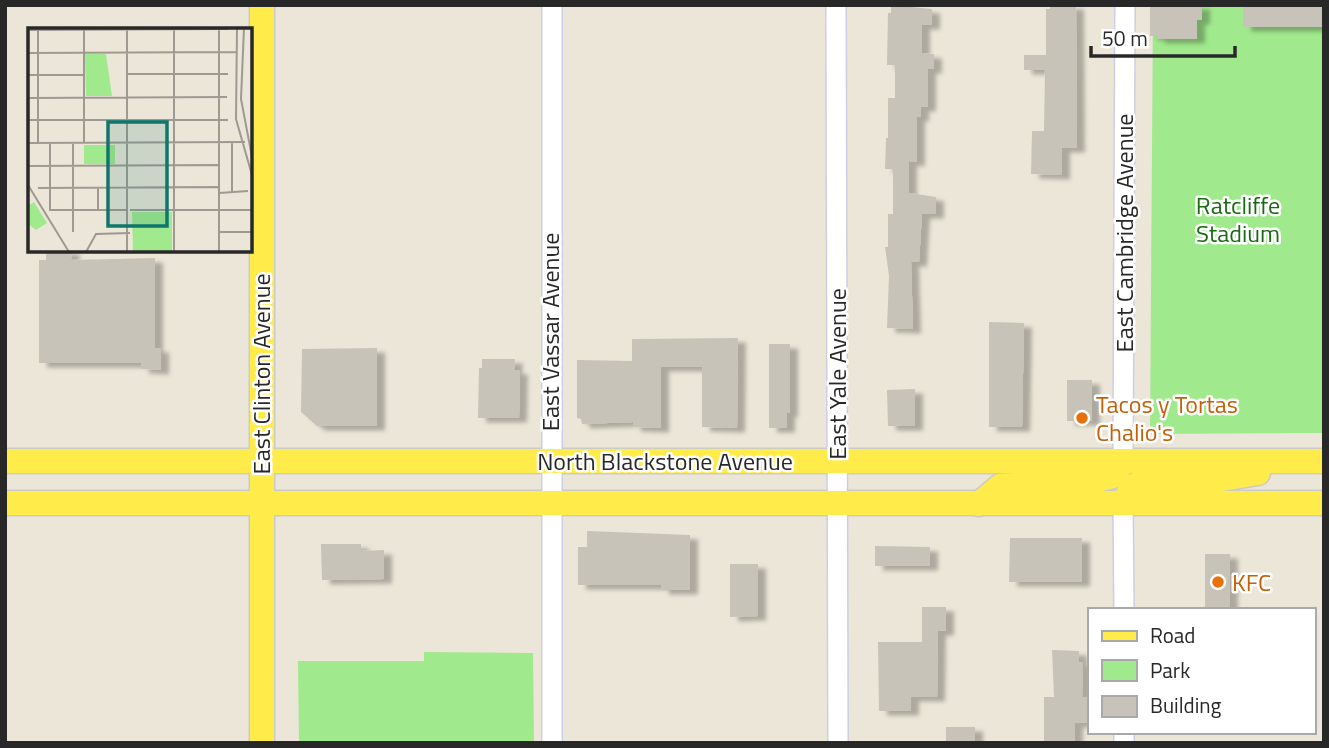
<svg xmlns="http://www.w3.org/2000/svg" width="1329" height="748" viewBox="0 0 1329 748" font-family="'Titillium Web',sans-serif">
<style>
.green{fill:#a1e98d}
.building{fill:#c7c3b8;filter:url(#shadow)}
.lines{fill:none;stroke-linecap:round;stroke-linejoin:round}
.minor-casing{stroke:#cdcee3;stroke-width:22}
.major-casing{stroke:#cbcbcb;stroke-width:27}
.minor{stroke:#fff;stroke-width:19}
.major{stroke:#ffeb4a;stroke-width:24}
.food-dot{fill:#e8710a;stroke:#fff;stroke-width:2.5}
.labels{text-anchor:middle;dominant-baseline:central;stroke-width:5;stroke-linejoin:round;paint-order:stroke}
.park-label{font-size:24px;fill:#196b12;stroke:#fff}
.street-label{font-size:24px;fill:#282828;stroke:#fff}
.food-label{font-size:24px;fill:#c56008;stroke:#fff;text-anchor:start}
.inset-road{fill:none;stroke:#9e9a92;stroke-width:2}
.view{fill:#0f766e;fill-opacity:0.15;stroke:#0f766e;stroke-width:3.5}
.inset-edge{fill:none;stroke:#282828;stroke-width:3.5}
</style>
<defs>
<filter id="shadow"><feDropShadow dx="8" dy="4.5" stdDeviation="2" flood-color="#0004"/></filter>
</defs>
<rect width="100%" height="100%" fill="#ece6d8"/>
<g class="green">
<polygon points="1153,5 1324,5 1324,433 1150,434"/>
<polygon points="424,652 533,653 534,743 299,743 298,661 424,661"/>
</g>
<g class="building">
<polygon points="891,5 932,9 932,25 922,25 922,53 934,54 934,69 928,69 928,107 921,107 921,117 917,117 917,162 909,161 909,193 936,197 936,214 922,214 919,262 911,262 913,329 887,328 889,276 885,247 888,247 888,214 893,214 893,169 885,169 886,138 888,138 888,98 895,98 895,65 887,65 888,13 891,13"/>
<polygon points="1050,5 1076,5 1077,148 1062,148 1062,175 1031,174 1032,131 1044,131 1045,70 1024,70 1024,55 1046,55 1046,9 1050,9"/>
<polygon points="1150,5 1202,5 1202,20 1197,20 1197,39 1157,39 1157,36 1150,36"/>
<rect x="1243" y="5" width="81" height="22"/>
<polygon points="46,250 72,250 71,260 155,258 155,348 161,348 161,370 141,369 141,363 39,363 39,260 46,260"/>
<polygon points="989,322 1024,323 1022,427 989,427"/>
<polygon points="738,338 737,428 702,427 702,367 661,367 661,428 633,427 633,422 582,424 581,419 577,418 577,360 632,361 632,339"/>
<polygon points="769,344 790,344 790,412 787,413 787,428 769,428"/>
<polygon points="377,348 377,426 317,426 301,412 302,349"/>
<polygon points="482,359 515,359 514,370 520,370 519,418 478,418 479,368 482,368"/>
<rect x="1067" y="380" width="25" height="41"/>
<polygon points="915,389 915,426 888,426 887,390"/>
<polygon points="587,531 690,535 690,590 661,590 661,585 578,585 578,547 587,547"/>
<polygon points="1010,538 1082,538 1082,582 1009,582"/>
<polygon points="321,544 361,544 361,551 384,550 384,579 322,580"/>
<polygon points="875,546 930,547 930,566 875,566"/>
<rect x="1205" y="554" width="25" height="56"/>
<polygon points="730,564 758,564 758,616 730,617"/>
<polygon points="922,607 946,607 946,631 938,631 937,697 911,697 911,711 879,711 878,642 922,642"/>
<polygon points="1052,650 1079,651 1079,662 1083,662 1082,697 1087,697 1088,723 1075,723 1075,743 1044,743 1044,697 1054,697"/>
<rect x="946" y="727" width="29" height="16"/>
</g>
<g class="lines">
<defs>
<g id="minor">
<polyline points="552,5 552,743"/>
<polyline points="836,5 838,743"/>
<polyline points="1123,461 1125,5"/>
<polyline points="1123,503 1124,610"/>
<polyline points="1124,732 1124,743"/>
</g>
<g id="major">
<polyline points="262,5 262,743"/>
<polyline points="5,461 1324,461"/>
<polyline points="5,503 1324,503"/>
<polyline points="1123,503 1133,486 1145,482 1222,479 1258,473"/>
<polyline points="979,504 1000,486 1096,480 1113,476 1123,461"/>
</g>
</defs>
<use href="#minor" class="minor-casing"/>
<use href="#major" class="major-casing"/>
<use href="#minor" class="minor"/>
<use href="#major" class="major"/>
</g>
<g class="food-dot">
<circle cx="1082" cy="418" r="7"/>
<circle cx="1218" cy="582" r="7"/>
</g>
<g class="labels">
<g class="park-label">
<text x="1238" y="205">Ratcliffe<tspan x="1238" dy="28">Stadium</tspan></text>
</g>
<g class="street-label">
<text transform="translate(1124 233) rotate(-90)">East Cambridge Avenue</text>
<text transform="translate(550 332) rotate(-90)">East Vassar Avenue</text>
<text transform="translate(261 374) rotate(-90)">East Clinton Avenue</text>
<text transform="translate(837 374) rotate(-90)">East Yale Avenue</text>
<text x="665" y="461">North Blackstone Avenue</text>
</g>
<g class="food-label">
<text x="1096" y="404">Tacos y Tortas<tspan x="1096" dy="28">Chalio's</tspan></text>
<text x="1232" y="582">KFC</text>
</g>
</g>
<g transform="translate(28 28)">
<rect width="224" height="224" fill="#ece6d8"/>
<path d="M 57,26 L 78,26 L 84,68 L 58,68 ZM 56,117 L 87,117 L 87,136 L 56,136 ZM 6,174 L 19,195 L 8,202 L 0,196 L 0,178 ZM 104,184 L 144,184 L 144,224 L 105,224 Z" fill="#a1e98d"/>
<path class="inset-road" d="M 191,0 L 191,224M 209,0 L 208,91 L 224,147M 216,0 L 213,71 L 224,129M 0,2 L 200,1M 10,2 L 10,115M 0,25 L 208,24M 99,46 L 200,46M 0,47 L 56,47M 0,70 L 199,69M 0,92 L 200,92M 204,114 L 204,165M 0,115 L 217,114M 22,115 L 22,182 L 99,182M 56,115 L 56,1M 45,116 L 45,204M 0,138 L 190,137M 0,157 L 41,224M 10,160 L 190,159M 191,165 L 220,163M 70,182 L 70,160M 102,182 L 224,182M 191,204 L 224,204M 58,224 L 68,206 L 102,205M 99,224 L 99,0M 146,224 L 146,0"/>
<path class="view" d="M 80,94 L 139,94 L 139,198 L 80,198 Z"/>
<rect width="224" height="224" class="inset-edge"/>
</g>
<rect width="1329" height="748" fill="none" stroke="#282828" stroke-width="14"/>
<rect x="1088" y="608" width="228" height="126" fill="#ffffff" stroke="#a9a9a9" stroke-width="2"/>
<rect x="1102" y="631" width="35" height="10" fill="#ffeb4a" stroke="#a9a9a9" stroke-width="2"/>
<text x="1150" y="643" font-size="21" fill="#282828">Road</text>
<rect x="1102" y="660" width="35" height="21" fill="#a1e98d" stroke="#a9a9a9" stroke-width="2"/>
<text x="1150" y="678" font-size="21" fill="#282828">Park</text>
<rect x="1102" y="696" width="35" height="21" fill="#c7c3b8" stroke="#a9a9a9" stroke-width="2"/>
<text x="1150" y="713" font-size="21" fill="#282828">Building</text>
<path d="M1091 46v10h144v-10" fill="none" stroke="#282828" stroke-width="3.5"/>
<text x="1102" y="46" font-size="21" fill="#282828" stroke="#ffffff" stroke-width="5" paint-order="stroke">50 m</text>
</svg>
